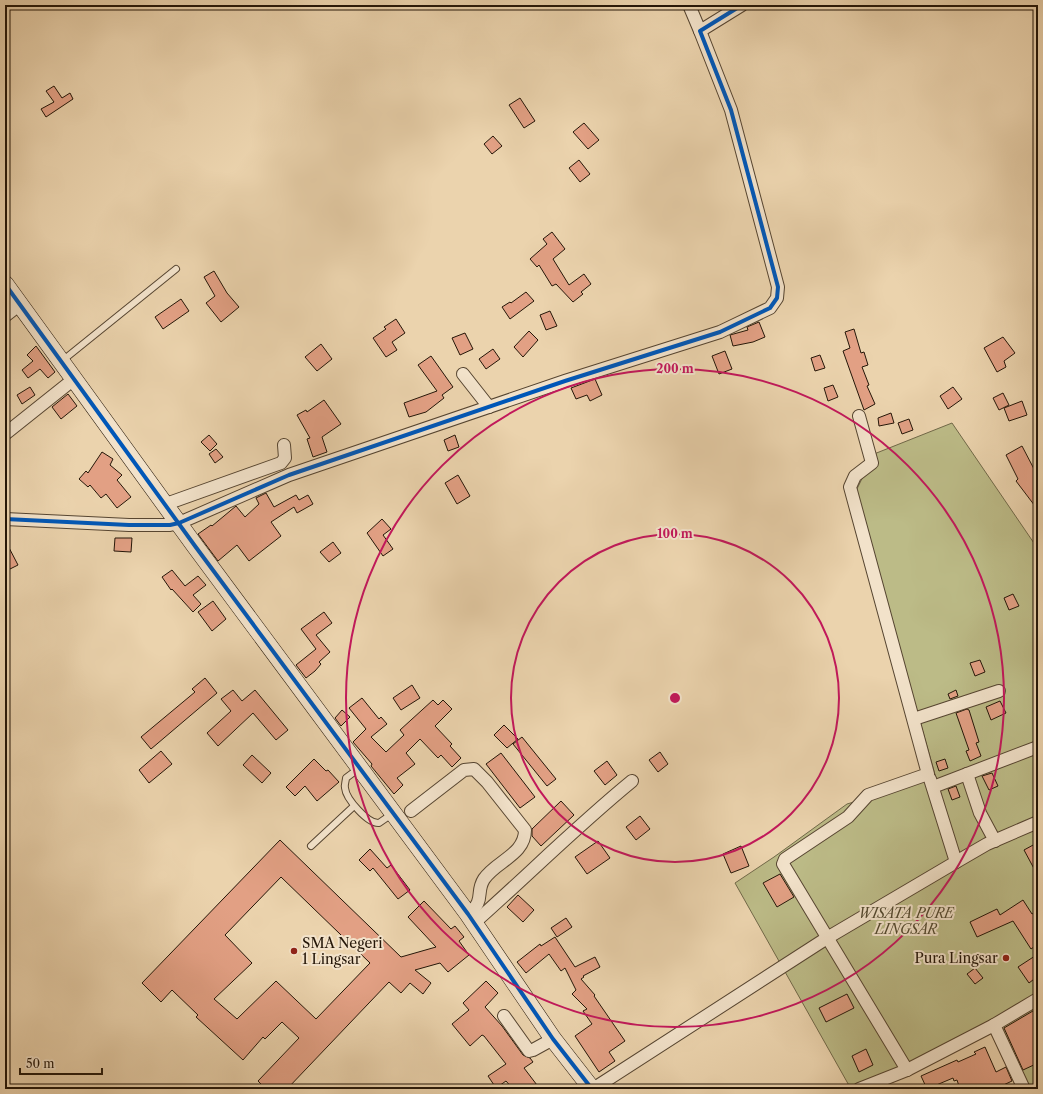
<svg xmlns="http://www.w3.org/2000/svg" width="1043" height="1094" viewBox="0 0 1043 1094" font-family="'Libre Caslon Text',serif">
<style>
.green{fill:#bcbb87;stroke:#706848}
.building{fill:#e2a084;stroke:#241608;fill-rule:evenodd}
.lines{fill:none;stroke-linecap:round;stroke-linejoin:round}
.lane-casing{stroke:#564531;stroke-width:8}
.street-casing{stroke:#564531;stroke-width:14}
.secondary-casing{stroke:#241608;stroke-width:18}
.lane{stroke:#f2e2ca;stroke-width:6}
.street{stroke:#f2e2ca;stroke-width:12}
.secondary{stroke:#f2e2ca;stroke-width:17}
.cycleway-casing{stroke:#f2e2ca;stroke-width:6}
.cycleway{stroke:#0057b8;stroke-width:4}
.ring{fill:none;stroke:#c2185b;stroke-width:2}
.poi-dot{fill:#8f2418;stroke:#f2e2ca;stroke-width:1.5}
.labels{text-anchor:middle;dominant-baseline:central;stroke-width:4;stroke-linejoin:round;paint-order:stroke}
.park-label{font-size:14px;font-style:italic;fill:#52482e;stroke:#f2e2ca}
.poi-label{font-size:14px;fill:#241608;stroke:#f2e2ca;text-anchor:start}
.centre{fill:#c2185b;stroke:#f2e2ca;stroke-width:2}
.ring-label{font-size:12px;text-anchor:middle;font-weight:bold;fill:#c2185b;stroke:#f2e2ca;stroke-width:4;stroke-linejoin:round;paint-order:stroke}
</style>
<rect width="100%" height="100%" fill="#ebd3ad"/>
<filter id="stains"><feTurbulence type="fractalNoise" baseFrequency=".005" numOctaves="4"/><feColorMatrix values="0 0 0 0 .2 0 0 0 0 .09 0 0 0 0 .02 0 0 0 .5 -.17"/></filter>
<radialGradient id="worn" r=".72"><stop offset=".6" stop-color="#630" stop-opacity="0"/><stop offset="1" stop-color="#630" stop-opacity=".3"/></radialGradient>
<polygon class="green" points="952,423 1038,549 1038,1089 1026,1089 990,1025 851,1089 735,883 774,857 847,804 936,778 855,493 874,454"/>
<g class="building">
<polygon points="54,86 62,98 70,93 73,99 46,117 41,109 54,102 46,91"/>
<polygon points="520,98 535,121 524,128 509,105"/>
<polygon points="584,123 599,140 588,149 573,132"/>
<polygon points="493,136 502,146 492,154 484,144"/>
<polygon points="579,160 590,174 580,182 569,168"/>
<polygon points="552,232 565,249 553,259 569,285 584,274 591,284 581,292 583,294 573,302 556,284 552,286 539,265 537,267 530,259 547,244 543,239"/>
<polygon points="214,271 227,293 239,307 221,322 206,303 215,296 204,277"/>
<polygon points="526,292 534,301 510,319 502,307 510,302 511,303"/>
<polygon points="181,299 189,311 163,329 155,317"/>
<polygon points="550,311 557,326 546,330 540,315"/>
<polygon points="396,319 405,333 392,342 397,350 386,357 373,338 386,329 384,327"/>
<polygon points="759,322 765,337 753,342 733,346 730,335 748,330 747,327"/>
<polygon points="854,329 861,353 864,352 868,365 862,367 869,385 867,386 875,404 864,410 843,351 850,348 845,332"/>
<polygon points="529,331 538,340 523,357 514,347"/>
<polygon points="465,333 473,349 460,355 452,338"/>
<polygon points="1003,337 1015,353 1004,361 1006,367 997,372 984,348"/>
<polygon points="321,344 332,359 317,371 305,357"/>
<polygon points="36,346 55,372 48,378 40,369 28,378 22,370 33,361 27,355"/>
<polygon points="493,349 500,359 486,369 479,359"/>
<polygon points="725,351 732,369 719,374 712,356"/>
<polygon points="820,355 825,368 815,371 811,358"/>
<polygon points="431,356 453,387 442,395 444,398 426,412 409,417 404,403 437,391 418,365"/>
<polygon points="595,379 602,395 590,401 587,395 576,399 571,388"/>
<polygon points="833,385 838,397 828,401 824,388"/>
<polygon points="30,387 35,395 22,404 17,395"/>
<polygon points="953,387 962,399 948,409 940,396"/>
<polygon points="1003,393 1009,405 999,410 993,398"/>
<polygon points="68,394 77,406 61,419 52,407"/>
<polygon points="324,400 341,424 322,437 327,452 313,457 307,439 310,438 297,415 306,410 307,412"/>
<polygon points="1022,401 1027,415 1009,421 1004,408"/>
<polygon points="891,413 894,423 879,426 878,418"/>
<polygon points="909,419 913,430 902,434 898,423"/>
<polygon points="209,435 217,444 210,451 201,442"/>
<polygon points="455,435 459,447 448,451 444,440"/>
<polygon points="1022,446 1034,469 1038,466 1038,510 1016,481 1018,479 1006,455"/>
<polygon points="216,449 223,457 215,463 209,454"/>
<polygon points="102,452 113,459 110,465 122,475 117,480 131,497 117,508 106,494 101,498 90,485 88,487 79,479 86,471 88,473"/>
<polygon points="458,475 470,496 457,504 445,483"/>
<polygon points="266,493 274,507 296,495 299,500 308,495 313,504 297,513 294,507 271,522 281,536 249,561 237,545 218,561 198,534 211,525 212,526 236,506 245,517 259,504 256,498"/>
<polygon points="382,519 391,529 383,535 393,549 383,556 367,533"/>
<polygon points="115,538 132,538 131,552 114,551"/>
<polygon points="5,540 18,565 8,570 5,565"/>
<polygon points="333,542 341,553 329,562 320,552"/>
<polygon points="172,570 185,586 198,576 206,585 193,595 201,604 193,612 172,589 171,590 162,577"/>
<polygon points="1013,594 1019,606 1009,610 1004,598"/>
<polygon points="213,601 226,619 212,631 198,612"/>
<polygon points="324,612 332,623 316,635 330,652 319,662 321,664 315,671 306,678 296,665 316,649 301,629"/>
<polygon points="980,660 985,672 975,676 970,663"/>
<polygon points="205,678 217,693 151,749 141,737 195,692 192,689"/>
<polygon points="412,685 420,698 401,710 393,698"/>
<polygon points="233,690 242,701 255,690 288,730 276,740 253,713 218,746 207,733 231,711 221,699"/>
<polygon points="956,690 958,696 950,699 948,694"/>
<polygon points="362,698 379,719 381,717 387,724 371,737 386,752 404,735 400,730 433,700 438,705 443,700 452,709 435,726 452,744 450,746 461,758 452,767 441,755 438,758 420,739 406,753 415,764 397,778 403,785 394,794 371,766 372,764 353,742 366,729 349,708"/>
<polygon points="1000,701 1006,713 991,720 986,707"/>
<polygon points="967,709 969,710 979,742 976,743 981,756 970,761 966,751 969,750 956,713"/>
<polygon points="342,710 350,717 341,726 335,718"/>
<polygon points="504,725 518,739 507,748 494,735"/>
<polygon points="522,737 556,779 547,786 513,744"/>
<polygon points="161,751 172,764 149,783 139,770"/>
<polygon points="660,752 668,764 658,772 649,760"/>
<polygon points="501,753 535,797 520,808 486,764"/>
<polygon points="252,755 271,773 262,783 243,765"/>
<polygon points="314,759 326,771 328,770 339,782 317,801 305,786 295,796 286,787"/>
<polygon points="945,759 948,768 939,771 936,762"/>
<polygon points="607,761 617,775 605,785 594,771"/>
<polygon points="992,773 998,786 989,790 982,776"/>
<polygon points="956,786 960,797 952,800 948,789"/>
<polygon points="561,801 574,815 541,846 532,836 532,829"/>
<polygon points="640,816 650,829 636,840 626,827"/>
<path d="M 280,840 L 401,957 L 436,947 L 408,917 L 424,901 L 451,929 L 455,926 L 464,937 L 459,941 L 469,955 L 448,972 L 440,963 L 415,970 L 431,983 L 423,994 L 410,983 L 401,993 L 389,982 L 287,1089 L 266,1089 L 258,1081 L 299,1038 L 282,1022 L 265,1039 L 263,1037 L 243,1060 L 196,1017 L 198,1015 L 172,990 L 161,1002 L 142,983 ZM 281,877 L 370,963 L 316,1019 L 276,981 L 237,1019 L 214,999 L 252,963 L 225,935 Z"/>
<polygon points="598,841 610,858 587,874 575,857"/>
<polygon points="1035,844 1038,849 1038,876 1024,850"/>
<polygon points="741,846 749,866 731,873 723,854"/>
<polygon points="370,849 387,868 391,865 410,890 398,899 373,868 370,871 359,860"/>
<polygon points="780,874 794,897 777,907 763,883"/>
<polygon points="518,895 534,910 523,922 507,907"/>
<polygon points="1023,900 1032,914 1038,911 1038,944 1031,949 1013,921 977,937 970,922 997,909 1000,915"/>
<polygon points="566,918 572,927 557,937 551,928"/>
<polygon points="555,937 575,967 595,957 600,967 583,976 584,977 581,979 595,995 594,996 625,1041 609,1052 615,1061 599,1072 575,1036 592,1024 583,1011 587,1009 572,994 576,990 565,968 561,971 549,954 526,973 517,962 540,944 541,946"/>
<polygon points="1038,954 1038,976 1029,983 1018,967"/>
<polygon points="975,968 983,978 975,984 967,974"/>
<polygon points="486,981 498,993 485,1007 502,1026 523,1055 530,1058 533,1062 524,1068 540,1089 513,1089 506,1081 496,1088 488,1076 506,1064 484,1036 482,1035 470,1046 452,1024 469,1010 463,1003"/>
<polygon points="847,994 854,1008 826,1022 819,1008"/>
<polygon points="1038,1008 1038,1063 1023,1070 1004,1028"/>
<polygon points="985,1047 996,1072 1006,1067 1012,1081 995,1089 980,1089 978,1085 970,1089 960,1089 957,1080 954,1081 953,1078 927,1089 921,1076 957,1060 958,1062 976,1054 974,1052"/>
<polygon points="866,1049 873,1065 859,1072 852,1056"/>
</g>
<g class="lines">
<defs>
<g id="lane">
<polyline points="62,361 176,269"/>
<path d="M 358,769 L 346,778 C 346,781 344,785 345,788 C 346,799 368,824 379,823 L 392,814"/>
<polyline points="311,846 354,806"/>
</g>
<g id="street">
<polyline points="689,5 700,31"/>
<polyline points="5,316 19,305"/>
<polyline points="463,374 489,407"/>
<polyline points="859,416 872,463 855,476 850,487 928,774 868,795 848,817 785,859 783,864 907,1070"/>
<polyline points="5,434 74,379"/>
<polyline points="166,504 281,463 285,458 284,445"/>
<polyline points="5,519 129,525 170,525 179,523 289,475 565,381 720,332 770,308 777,298 778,287 731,110 700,31 742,5"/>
<polyline points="914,719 999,691"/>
<polyline points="967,774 980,813 995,841"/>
<polyline points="930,779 956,862"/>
<polyline points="933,787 1035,748"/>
<path d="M 411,811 L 464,770 L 474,769 L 487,782 L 525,830 C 525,855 496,861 484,879 C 475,893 486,900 468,914"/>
<path d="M 474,923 C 527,876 577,826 632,781"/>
<polyline points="504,1016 529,1051 533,1050 553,1039"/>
<polyline points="994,1025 1036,1000"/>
<polyline points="593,1089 827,938 956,862 987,844 1038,822"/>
<polyline points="859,1089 907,1070 994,1025 1024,1089"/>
</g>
<polyline id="secondary" points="5,284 195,546 468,914 553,1039 592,1089"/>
</defs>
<use href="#lane" class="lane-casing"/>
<use href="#street" class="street-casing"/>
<use href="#secondary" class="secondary-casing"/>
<use href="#lane" class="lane"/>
<use href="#street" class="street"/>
<use href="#secondary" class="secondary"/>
<defs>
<g id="cycleway">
<polyline points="5,284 195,546 468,914 553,1039 592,1089"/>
<polyline points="5,519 129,525 170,525 179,523 289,475 565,381 720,332 770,308 777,298 778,287 731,110 700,31 742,5"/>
</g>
</defs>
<use href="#cycleway" class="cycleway-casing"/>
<use href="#cycleway" class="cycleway"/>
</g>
<g class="ring">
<circle cx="675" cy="698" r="164"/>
<circle cx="675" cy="698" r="329"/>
</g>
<g class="poi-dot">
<circle cx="294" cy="951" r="4"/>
<circle cx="1006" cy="958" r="4"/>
</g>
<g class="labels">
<g class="park-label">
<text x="906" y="913">WISATA PURE<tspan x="906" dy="16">LINGSAR</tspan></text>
</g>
<g class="poi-label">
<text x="302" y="943">SMA Negeri<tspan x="302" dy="16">1 Lingsar</tspan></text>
<text x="998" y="958" text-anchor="end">Pura Lingsar</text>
</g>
</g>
<circle cx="675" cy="698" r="6" class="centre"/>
<g class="ring-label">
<text x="675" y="373">200 m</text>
<text x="675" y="538">100 m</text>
</g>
<rect width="1043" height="1094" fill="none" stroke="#ebd3ad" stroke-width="20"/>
<rect x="6" y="6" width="1031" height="1082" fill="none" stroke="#241608" stroke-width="2"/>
<rect x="10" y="10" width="1023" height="1074" fill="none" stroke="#241608"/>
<path d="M20 1068v6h82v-6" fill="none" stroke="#241608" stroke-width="2"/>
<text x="26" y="1068" font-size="12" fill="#241608" stroke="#f2e2ca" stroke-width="3" paint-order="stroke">50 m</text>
<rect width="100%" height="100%" filter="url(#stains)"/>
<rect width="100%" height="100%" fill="url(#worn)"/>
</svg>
